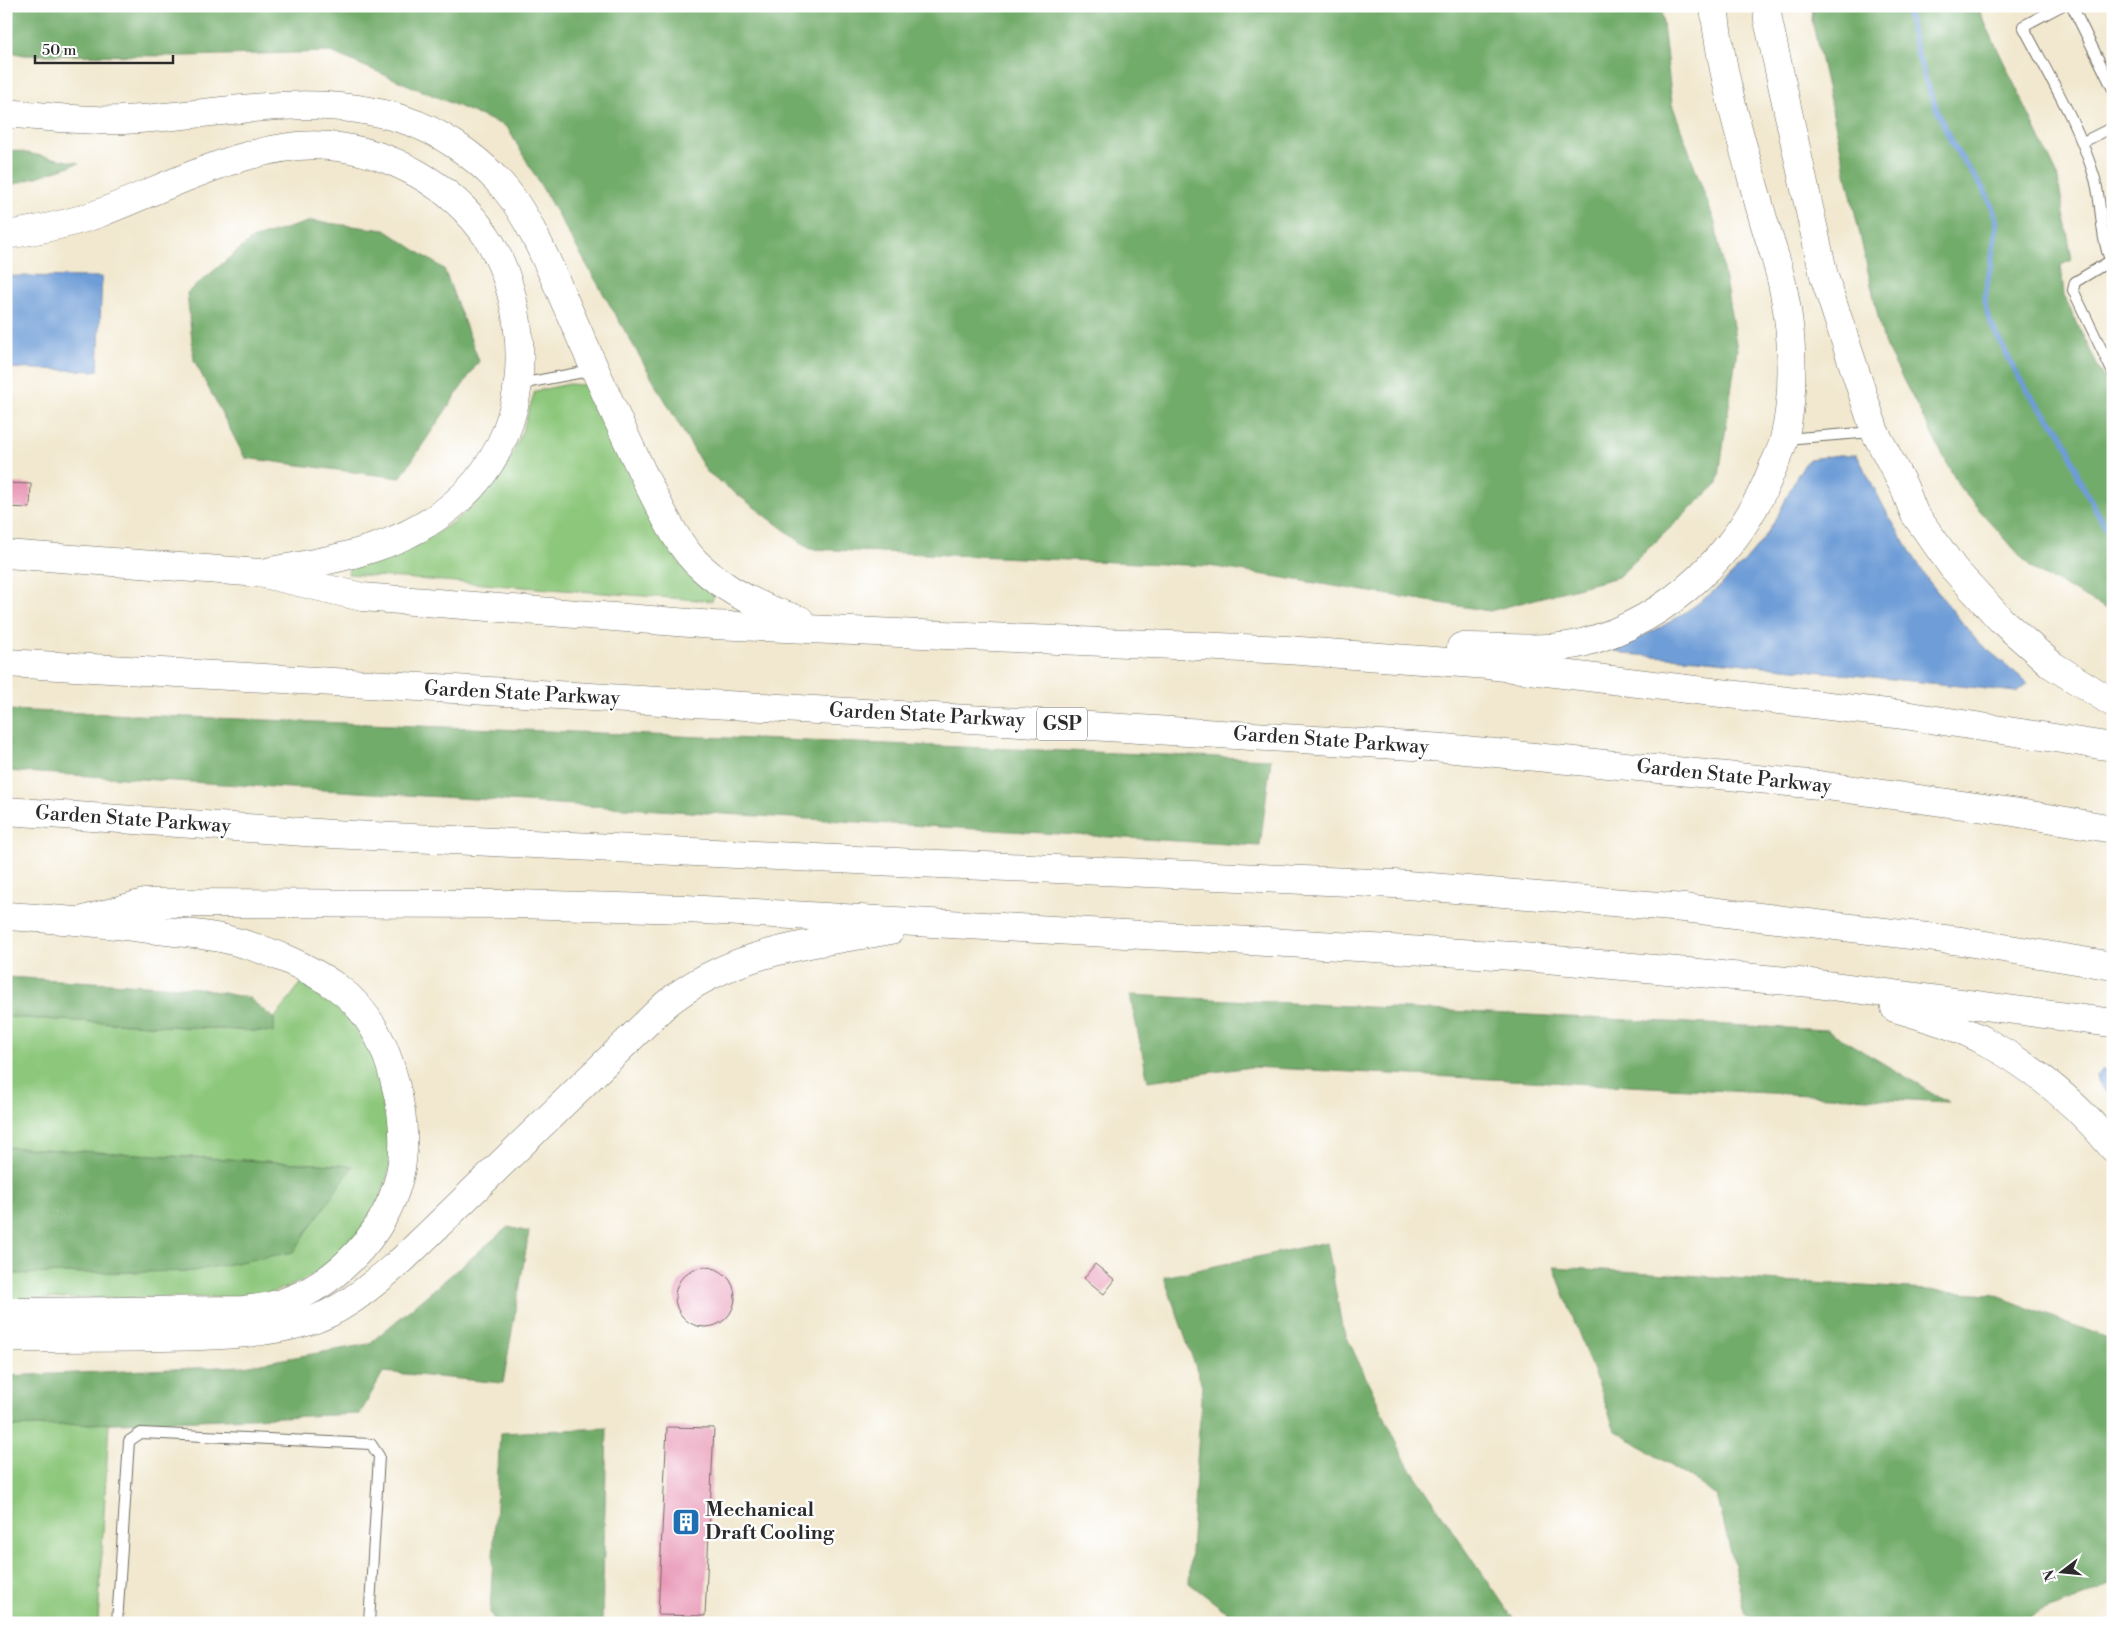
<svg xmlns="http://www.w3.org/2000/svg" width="2119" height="1629" viewBox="0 0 2119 1629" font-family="'Libre Bodoni',serif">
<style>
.green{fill:#8dc77b;stroke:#5c7953}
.forest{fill:#72ac6b;stroke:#4e6c4b}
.water{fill:#6e9dd7;stroke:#4c6481}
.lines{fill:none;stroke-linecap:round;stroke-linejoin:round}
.stream{stroke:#6e9dd7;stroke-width:5.5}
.building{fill:#e99ab8}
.lane-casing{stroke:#706d64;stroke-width:12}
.highway-casing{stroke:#706d64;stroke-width:29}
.lane{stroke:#fff;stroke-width:10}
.highway{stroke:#fff;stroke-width:28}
.labels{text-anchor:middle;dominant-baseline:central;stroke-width:4.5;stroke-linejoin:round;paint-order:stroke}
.shield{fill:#fff;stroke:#6b6b6b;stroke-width:1}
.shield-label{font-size:19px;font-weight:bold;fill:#2b2b2b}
.street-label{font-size:20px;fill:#2b2b2b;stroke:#fff}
.poi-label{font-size:20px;font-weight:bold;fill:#2b2b2b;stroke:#fff;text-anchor:start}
</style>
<rect width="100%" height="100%" fill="#fff"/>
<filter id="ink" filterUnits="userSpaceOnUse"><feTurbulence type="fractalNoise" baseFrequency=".02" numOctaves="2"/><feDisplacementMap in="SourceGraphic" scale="10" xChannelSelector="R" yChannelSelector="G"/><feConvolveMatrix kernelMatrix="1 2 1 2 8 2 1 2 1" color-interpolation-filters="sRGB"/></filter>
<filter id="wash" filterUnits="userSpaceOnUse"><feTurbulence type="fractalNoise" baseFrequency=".0096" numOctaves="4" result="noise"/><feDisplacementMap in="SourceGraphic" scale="20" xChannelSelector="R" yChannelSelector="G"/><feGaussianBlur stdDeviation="1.12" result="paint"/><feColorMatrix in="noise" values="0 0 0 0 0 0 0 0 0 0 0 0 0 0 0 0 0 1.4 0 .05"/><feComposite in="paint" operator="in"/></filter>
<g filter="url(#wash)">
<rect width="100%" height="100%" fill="#f1e8cf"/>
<g class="green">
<path d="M 569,384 L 585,385 L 589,393 L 592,392 L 647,510 L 667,548 L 697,583 L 714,596 L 712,601 L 348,574 L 349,568 C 362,565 377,562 390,557 C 440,537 488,502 513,452 C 523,433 528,411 535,391 Z"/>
<path d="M 301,983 C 335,1002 360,1023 377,1059 C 379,1065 383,1071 384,1076 C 387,1088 387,1102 389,1114 C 390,1127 394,1143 392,1155 C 384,1211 346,1263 293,1285 C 277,1292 259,1295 242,1297 L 6,1299 L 6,1274 L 193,1271 L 353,1166 L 6,1147 L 6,1017 L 273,1032 L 274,1019 Z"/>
<polygon points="109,1423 98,1623 6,1623 7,1427"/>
</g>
<g class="forest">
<polygon points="6,6 1661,6 1672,104 1715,223 1737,349 1718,483 1618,577 1490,611 1209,566 810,549 706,471 507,127 331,52 186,56 24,55 6,51"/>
<polygon points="1813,6 1977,6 2057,174 2072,260 2061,265 2064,296 2113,398 2113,612 2032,569 1960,488 1884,343 1812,20"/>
<polygon points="6,149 79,163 6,187"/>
<polygon points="311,221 385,230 444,269 479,361 400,478 245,458 194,360 187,293 252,239"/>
<polygon points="6,710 1271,759 1260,846 6,771"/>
<polygon points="6,977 197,988 249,998 274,1019 274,1032 6,1017"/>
<polygon points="1130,995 1827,1030 1948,1102 1251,1067 1148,1081"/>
<polygon points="6,1147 353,1166 293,1252 193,1271 6,1274"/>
<polygon points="508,1227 529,1232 503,1383 383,1372 360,1414 7,1427 6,1440 6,1376 244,1366 369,1344"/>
<polygon points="1327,1242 1342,1327 1405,1460 1516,1623 1241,1623 1189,1583 1202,1385 1164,1277"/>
<polygon points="1554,1267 1992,1294 2113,1340 2113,1584 2015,1623 1758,1623 1746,1615 1717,1495 1615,1430"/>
<polygon points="607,1428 602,1623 496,1623 490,1612 500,1433"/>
</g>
<g class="water">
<polygon points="6,276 102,277 98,371 6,368"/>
<path d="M 1839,455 L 1857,455 L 1888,515 L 1928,580 L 1977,641 L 2028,683 L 2017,692 L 1697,659 L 1623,654 L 1612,649 C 1677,626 1741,579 1776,519 C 1788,497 1792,479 1809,459 Z"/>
<polygon points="2103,1069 2113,1071 2113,1100 2098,1083 2096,1076"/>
</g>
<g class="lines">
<path class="stream" d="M 1906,6 C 1915,53 1931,100 1952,143 C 1968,173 1992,190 1997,225 L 1985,298 L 1986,311 L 1991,324 L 2018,376 L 2035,402 L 2060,431 L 2069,449 L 2079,479 L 2113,541"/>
</g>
<g id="blocks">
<g class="building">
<polygon points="6,483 31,484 30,508 6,507"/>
<polygon points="1095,1264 1115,1280 1104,1294 1084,1278"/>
<circle cx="705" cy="1297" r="30"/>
<polygon points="667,1427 714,1428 705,1616 658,1615"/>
</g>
</g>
</g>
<g filter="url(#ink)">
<use href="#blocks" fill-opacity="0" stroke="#706d64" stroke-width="1"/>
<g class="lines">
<defs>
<g id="lane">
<path d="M 2061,6 L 2023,26 C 2049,76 2079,125 2095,179 C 2103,208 2099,239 2113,266"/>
<polyline points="2072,6 2113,89"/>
<polyline points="2083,142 2113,127"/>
<polyline points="2110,261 2075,282 2073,290 2113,373"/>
<polyline points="520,384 594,370"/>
<polyline points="1785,439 1873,432"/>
<polyline points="117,1623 129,1441 141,1433 371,1444 379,1456 369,1623"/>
</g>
<g id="highway">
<polyline points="1767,6 1768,20 1824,276 1875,432 1904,487 1914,513 1954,569 2002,621 2052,665 2113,703"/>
<path d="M 6,113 C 45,117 84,121 124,120 C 221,116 308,89 405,120 C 439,131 474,155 498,181 C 526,209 549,266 565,302 C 591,361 617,420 645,478 C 659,505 678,548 702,568 C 730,594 764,609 800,620"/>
<path d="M 6,235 C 39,230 70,224 100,213 C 168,187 256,139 329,146 C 390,151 452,185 487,237 C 498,254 506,274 511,293 C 531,369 517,450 455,503 C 402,549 337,559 271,571"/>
<polyline points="6,554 260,573 362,597 714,625 1287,650 1488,665 1904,715 2113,747"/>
<path d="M 1461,647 C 1500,646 1544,653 1582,643 C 1670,620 1741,551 1773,467 C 1777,458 1782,449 1784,439 C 1795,396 1793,336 1784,293 C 1780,269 1771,245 1764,222 C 1744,149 1722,82 1714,6"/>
<polyline points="6,663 1107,727 1445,748 1819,785 2013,812 2113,829"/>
<polyline points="6,811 332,834 917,863 1395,884 1684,908 1961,941 2113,966"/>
<path d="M 6,916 C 58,919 105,923 156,930 C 180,933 206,934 229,940 C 267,949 307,966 338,988 C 368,1010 385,1044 394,1079 C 403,1111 407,1145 399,1178 C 384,1237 330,1292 270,1306 C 262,1308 252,1309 243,1310 L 6,1312"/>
<polyline points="84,920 144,903 517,904 686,909 1513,956 1810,983 2113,1023"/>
<path d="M 1895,1008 C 1926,1017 1960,1027 1988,1043 C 2035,1069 2079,1106 2113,1148"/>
<path d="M 6,1338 C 58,1338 111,1338 163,1337 C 211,1336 260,1335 306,1322 C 343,1312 373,1284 402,1260 L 665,1005 C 732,950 809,945 891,930"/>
</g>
</defs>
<use href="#lane" class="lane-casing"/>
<use href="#highway" class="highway-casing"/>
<use href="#lane" class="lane"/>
<use href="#highway" class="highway"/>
</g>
</g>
<defs>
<symbol id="building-square" viewBox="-11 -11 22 22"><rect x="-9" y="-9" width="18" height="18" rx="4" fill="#1f6fb2" stroke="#fff"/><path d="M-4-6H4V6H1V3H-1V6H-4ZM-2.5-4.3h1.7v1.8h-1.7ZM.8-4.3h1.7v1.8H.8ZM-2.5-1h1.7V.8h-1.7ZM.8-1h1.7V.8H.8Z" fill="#fff"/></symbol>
</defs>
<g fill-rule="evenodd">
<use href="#building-square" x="670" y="1506" width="32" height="32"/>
</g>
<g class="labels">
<rect class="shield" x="1037" y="707.5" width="50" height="33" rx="4"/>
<g class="shield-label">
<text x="1062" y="724">GSP</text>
</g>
<g class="street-label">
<text transform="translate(522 694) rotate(3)">Garden State Parkway</text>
<text transform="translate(927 716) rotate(3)">Garden State Parkway</text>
<text transform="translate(1331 741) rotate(4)">Garden State Parkway</text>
<text transform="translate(1734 777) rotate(6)">Garden State Parkway</text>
<text transform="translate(133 820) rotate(4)">Garden State Parkway</text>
</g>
<g class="poi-label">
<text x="705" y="1510">Mechanical<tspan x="705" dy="23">Draft Cooling</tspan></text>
</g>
</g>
<rect width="2119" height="1629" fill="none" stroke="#fff" stroke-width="25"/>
<g transform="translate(2062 1572) rotate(254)" stroke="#ffffff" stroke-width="4" paint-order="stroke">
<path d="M0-4L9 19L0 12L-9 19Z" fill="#2b2b2b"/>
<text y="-8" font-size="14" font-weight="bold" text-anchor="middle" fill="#2b2b2b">N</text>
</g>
<path d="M35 55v8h138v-8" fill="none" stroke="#2b2b2b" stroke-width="2.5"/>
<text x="42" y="55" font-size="15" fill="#2b2b2b" stroke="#ffffff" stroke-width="4" paint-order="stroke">50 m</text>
</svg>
